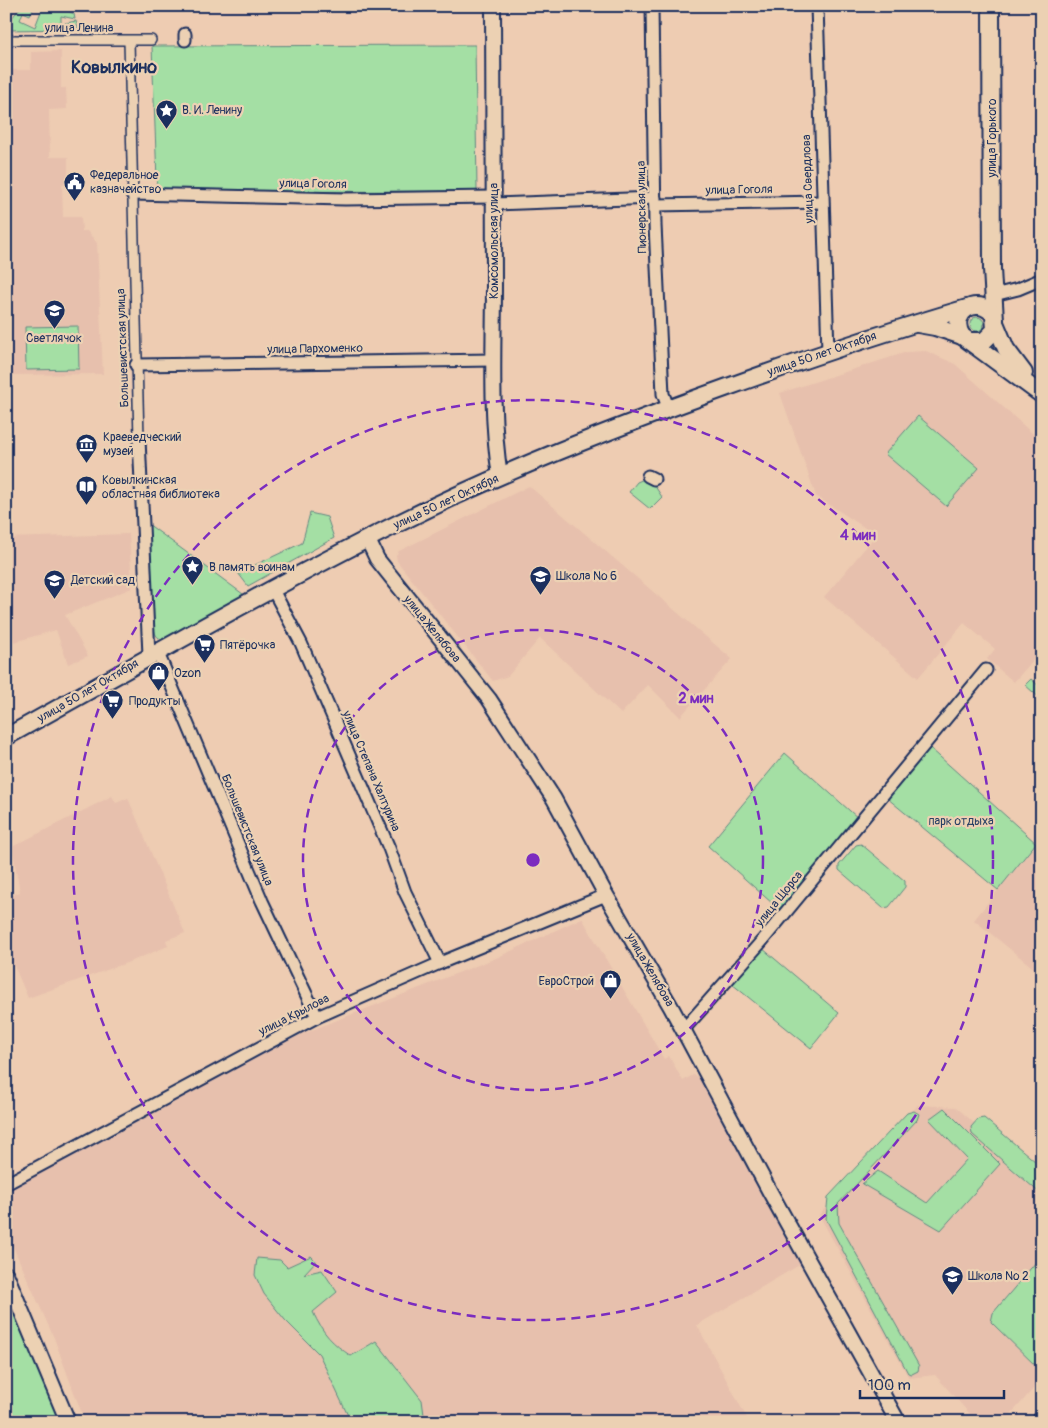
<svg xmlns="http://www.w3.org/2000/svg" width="1048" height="1428" viewBox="0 0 1048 1428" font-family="Pangolin,sans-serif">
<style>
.built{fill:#e7c0ad}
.green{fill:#a4dfa4;stroke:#608781}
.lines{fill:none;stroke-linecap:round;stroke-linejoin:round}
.pedestrian-casing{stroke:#1b2f5e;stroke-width:12}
.minor-casing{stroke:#1b2f5e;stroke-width:15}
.tertiary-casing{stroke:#1b2f5e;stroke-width:18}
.secondary-casing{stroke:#1b2f5e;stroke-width:20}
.pedestrian{stroke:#ecd1b3;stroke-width:9}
.minor{stroke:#ecd1b3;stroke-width:11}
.tertiary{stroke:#ecd1b3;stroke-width:14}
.secondary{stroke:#ecd1b3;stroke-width:16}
.ring{fill:none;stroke:#7b2cbf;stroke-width:2.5;stroke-dasharray:9 6}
.labels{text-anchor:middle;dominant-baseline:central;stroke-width:4.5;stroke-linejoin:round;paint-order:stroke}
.street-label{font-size:12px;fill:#1b2f5e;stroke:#ecd1b3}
.poi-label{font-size:12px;fill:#1b2f5e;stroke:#ecd1b3;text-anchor:start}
.park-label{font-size:12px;fill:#294165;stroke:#ecd1b3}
.district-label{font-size:18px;font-weight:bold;fill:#1b2f5e;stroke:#ecd1b3}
.centre{fill:#7b2cbf;stroke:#ecd1b3;stroke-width:2.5}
.ring-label{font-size:15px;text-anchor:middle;font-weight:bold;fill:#7b2cbf;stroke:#ecd1b3;stroke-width:4.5;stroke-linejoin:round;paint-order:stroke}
</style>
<rect width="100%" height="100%" fill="#eeccb2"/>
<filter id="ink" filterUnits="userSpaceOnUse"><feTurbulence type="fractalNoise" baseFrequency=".02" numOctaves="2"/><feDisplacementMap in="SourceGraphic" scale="10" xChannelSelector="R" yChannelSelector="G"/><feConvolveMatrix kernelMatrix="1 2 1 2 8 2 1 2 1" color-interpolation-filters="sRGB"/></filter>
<g filter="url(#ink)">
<g class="built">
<polygon points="61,51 61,88 66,88 67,109 49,110 50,157 68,157 68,184 62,185 63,217 81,217 82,231 87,231 97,243 103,374 6,375 6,70 31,70 31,52"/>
<polygon points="926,351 955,364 1042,442 1042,650 1014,682 987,659 995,649 964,623 918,678 824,597 876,535 816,496 780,393 907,352"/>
<polygon points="529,486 732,659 680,717 648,685 621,714 540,638 508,676 493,681 397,561 396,555 399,551"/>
<polygon points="129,534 132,588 65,615 88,656 68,664 56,630 14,642 6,610 6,538"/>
<polygon points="112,796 116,803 128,798 185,933 166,940 168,946 132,961 28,998 6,947 6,920 11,918 6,898 20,892 12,847"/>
<polygon points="1042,836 1042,975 974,920"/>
<polygon points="582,918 664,1059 669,1056 683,1081 693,1075 698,1077 801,1264 697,1325 749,1422 85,1422 54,1338 6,1231 6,1191 196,1086 304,1033 496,958"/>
<polygon points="918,1105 956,1107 1042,1183 1042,1379 1004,1422 977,1422 935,1375 909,1378 819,1215"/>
</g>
<g class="green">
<polygon points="22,6 34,6 30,15 23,12 20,20 35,27 43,6 58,6 74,14 75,19 61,16 61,24 76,21 78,29 6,30 6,20 10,20"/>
<polygon points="475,45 477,191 154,192 157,181 152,46"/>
<circle cx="977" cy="324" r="7"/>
<polygon points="78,326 79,369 26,370 25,327"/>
<polygon points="918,416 979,468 946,506 885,454"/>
<polygon points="649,477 662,497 650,509 629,492 637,482"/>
<polygon points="310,513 327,517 334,538 248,586 238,573 302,543"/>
<path d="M 148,524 L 247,597 L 165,640 C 155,638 155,634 154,625 Z"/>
<polygon points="1031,679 1039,686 1042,683 1042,700 1025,685"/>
<polygon points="930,748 1036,843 998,890 887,798"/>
<polygon points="785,753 859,819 782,912 708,846"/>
<polygon points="861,844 905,881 905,887 889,907 883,908 839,870 839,865 856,845"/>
<polygon points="762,948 839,1013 811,1048 732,984"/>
<polygon points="944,1108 1000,1164 941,1230 862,1184 878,1171 927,1203 967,1159 929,1119"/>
<polygon points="914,1111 919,1114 917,1120 838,1204 839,1223 919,1366 918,1371 912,1374 908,1373 826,1219 828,1197 907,1113"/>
<polygon points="984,1118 1042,1167 1042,1195 972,1134 971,1127 978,1119"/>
<polygon points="1042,1255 1042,1372 991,1322 993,1313"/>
<path d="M 311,1256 L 316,1261 L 304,1274 L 322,1270 L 337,1292 L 313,1312 C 323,1334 332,1343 351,1356 L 376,1341 L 422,1400 L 425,1422 L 351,1422 L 319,1354 L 285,1320 L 264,1294 L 255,1275 L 257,1258 L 280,1260 L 287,1267 Z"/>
<polygon points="6,1291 61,1422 6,1422"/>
</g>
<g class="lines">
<defs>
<g id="pedestrian">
<polyline points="6,40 151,40"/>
<polyline points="129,41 139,439"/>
</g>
<g id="minor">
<polyline points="652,6 655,225 663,394 668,407"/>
<polyline points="817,6 828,351"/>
<polyline points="185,34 185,40"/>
<polyline points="132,194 345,199 494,197"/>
<polyline points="494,204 655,198"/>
<polyline points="655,205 822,202"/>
<polyline points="994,295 1018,289 1042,279"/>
<polyline points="136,365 494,360"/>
<polyline points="139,439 149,655"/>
<polyline points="648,476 654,479"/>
<polyline points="273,590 301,643 389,848 405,892 440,963"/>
<polyline points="157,651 262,901 317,1017"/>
<polyline points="683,1030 762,941 986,670"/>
<polyline points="6,1184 317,1017 440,963 606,895"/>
</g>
<g id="tertiary">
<path d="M 493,6 C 493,99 494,191 494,283 C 494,347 490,413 500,476"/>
<polyline points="368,540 377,559 489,699 554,799 606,895 671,1007 770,1192 898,1422"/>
<polyline points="6,1274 68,1422"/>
<polyline points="1039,1422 1042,1418"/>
</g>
<g id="secondary">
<polyline points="991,6 992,269 995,320"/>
<polyline points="918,324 935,327 962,336"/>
<polyline points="996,325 1006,349 1024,373"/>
<path d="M 970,341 L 984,341 L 995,330 L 994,315 C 977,294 948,313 962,336 L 1042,395"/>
<path d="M 6,737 C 136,665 265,590 397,524 C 503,471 614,428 725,388 C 805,359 885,332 967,308"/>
</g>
</defs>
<use href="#pedestrian" class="pedestrian-casing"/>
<use href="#minor" class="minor-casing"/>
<use href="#tertiary" class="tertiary-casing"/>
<use href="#secondary" class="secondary-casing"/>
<use href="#pedestrian" class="pedestrian"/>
<use href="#minor" class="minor"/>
<use href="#tertiary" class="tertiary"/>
<use href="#secondary" class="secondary"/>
</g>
</g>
<g class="ring">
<circle cx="533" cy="860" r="230"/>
<circle cx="533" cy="860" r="460"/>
</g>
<defs>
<symbol id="sight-pin" viewBox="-11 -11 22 30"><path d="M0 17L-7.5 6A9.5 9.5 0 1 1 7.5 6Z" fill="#1b2f5e" stroke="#ecd1b3"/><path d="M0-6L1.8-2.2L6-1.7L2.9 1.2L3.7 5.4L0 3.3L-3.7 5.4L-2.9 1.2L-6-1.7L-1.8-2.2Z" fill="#fff"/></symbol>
<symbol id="civic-pin" viewBox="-11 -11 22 30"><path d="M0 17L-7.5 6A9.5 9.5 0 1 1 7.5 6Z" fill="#1b2f5e" stroke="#ecd1b3"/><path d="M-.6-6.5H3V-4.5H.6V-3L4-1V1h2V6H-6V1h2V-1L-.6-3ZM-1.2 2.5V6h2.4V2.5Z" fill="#fff"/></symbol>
<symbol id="school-pin" viewBox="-11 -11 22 30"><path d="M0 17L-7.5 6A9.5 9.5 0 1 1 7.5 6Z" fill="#1b2f5e" stroke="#ecd1b3"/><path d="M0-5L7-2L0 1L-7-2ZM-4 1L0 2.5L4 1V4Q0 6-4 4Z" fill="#fff"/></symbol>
<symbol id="museum-pin" viewBox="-11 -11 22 30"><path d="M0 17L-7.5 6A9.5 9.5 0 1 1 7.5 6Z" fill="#1b2f5e" stroke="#ecd1b3"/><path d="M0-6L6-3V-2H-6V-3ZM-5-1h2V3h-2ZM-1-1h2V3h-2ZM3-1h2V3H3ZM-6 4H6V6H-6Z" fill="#fff"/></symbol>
<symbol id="library-pin" viewBox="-11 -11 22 30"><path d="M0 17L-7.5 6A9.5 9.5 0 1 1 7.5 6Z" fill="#1b2f5e" stroke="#ecd1b3"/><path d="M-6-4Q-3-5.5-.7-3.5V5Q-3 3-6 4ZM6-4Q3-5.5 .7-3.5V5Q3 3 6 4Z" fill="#fff"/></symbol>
<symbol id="supermarket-pin" viewBox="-11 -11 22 30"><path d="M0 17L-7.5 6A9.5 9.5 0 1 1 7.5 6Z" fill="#1b2f5e" stroke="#ecd1b3"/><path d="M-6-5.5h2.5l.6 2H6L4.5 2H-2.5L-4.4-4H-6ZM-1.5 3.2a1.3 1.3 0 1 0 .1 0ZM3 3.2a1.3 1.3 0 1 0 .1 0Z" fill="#fff"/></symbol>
<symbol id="shop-pin" viewBox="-11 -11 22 30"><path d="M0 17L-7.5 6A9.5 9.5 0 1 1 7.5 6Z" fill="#1b2f5e" stroke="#ecd1b3"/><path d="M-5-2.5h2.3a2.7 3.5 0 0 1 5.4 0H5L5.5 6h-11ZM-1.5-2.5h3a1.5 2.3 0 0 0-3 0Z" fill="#fff"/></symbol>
</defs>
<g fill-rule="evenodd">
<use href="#sight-pin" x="154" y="98" width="25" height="34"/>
<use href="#civic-pin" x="62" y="170" width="25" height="34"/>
<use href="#school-pin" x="42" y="298" width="25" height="34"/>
<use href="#museum-pin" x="74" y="432" width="25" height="34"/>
<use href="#library-pin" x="74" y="474" width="25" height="34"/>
<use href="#sight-pin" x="180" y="554" width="25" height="34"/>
<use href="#school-pin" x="528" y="564" width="25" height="34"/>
<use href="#school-pin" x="42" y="568" width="25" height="34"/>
<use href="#supermarket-pin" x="192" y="632" width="25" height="34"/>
<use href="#shop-pin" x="146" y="660" width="25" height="34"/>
<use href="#supermarket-pin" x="100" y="688" width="25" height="34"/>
<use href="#shop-pin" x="598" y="968" width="25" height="34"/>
<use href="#school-pin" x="940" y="1264" width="25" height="34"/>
</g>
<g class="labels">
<g class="street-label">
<text x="79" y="28">улица Ленина</text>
<text transform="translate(992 138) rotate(-90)">улица Горького</text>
<text transform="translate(808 179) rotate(-92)">улица Свердлова</text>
<text transform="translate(313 184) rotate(1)">улица Гоголя</text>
<text transform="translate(739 190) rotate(-1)">улица Гоголя</text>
<text transform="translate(642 207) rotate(-91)">Пионерская улица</text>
<text transform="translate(494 241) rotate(-90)">Комсомольская улица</text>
<text transform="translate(123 348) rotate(-92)">Большевистская улица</text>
<text transform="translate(315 349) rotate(-1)">улица Пархоменко</text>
<text transform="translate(822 354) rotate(-19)">улица 50 лет Октября</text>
<text transform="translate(446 502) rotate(-25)">улица 50 лет Октября</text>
<text transform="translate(432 629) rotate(51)">улица Желябова</text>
<text transform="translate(88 691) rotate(-30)">улица 50 лет Октября</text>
<text transform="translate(371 771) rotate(67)">улица Степана Халтурина</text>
<text transform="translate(247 830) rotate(68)">Большевистская улица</text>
<text transform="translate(779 899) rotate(-51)">улица Щорса</text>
<text transform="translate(650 970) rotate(60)">улица Желябова</text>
<text transform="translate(294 1015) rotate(-27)">улица Крылова</text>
</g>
<g class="poi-label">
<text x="182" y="110">В. И. Ленину</text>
<text x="90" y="175">Федеральное<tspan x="90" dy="14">казначейство</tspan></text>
<text x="54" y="338" text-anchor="middle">Светлячок</text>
<text x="103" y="437">Краеведческий<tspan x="103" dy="14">музей</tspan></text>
<text x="102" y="480">Ковылкинская<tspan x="102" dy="14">областная библиотека</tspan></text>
<text x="209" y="567">В память воинам</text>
<text x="556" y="576">Школа № 6</text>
<text x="71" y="580">Детский сад</text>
<text x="220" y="645">Пятёрочка</text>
<text x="174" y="673">Ozon</text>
<text x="129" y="701">Продукты</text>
<text x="594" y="981" text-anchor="end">ЕвроСтрой</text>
<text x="968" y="1276">Школа № 2</text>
</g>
<g class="park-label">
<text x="961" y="821">парк отдыха</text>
</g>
<g class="district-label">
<text x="114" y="67">Ковылкино</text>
</g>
</g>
<circle cx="533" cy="860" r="8" class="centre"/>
<g class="ring-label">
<text x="858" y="540">4 мин</text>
<text x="696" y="703">2 мин</text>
</g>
<rect width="1048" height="1428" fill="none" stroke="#ecd1b3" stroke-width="25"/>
<rect x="12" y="12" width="1023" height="1403" fill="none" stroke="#1b2f5e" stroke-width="2" filter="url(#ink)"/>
<path d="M860 1390v8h144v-8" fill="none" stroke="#1b2f5e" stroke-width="2.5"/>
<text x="868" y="1390" font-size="15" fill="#1b2f5e" stroke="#ecd1b3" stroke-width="4" paint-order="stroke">100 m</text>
</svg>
